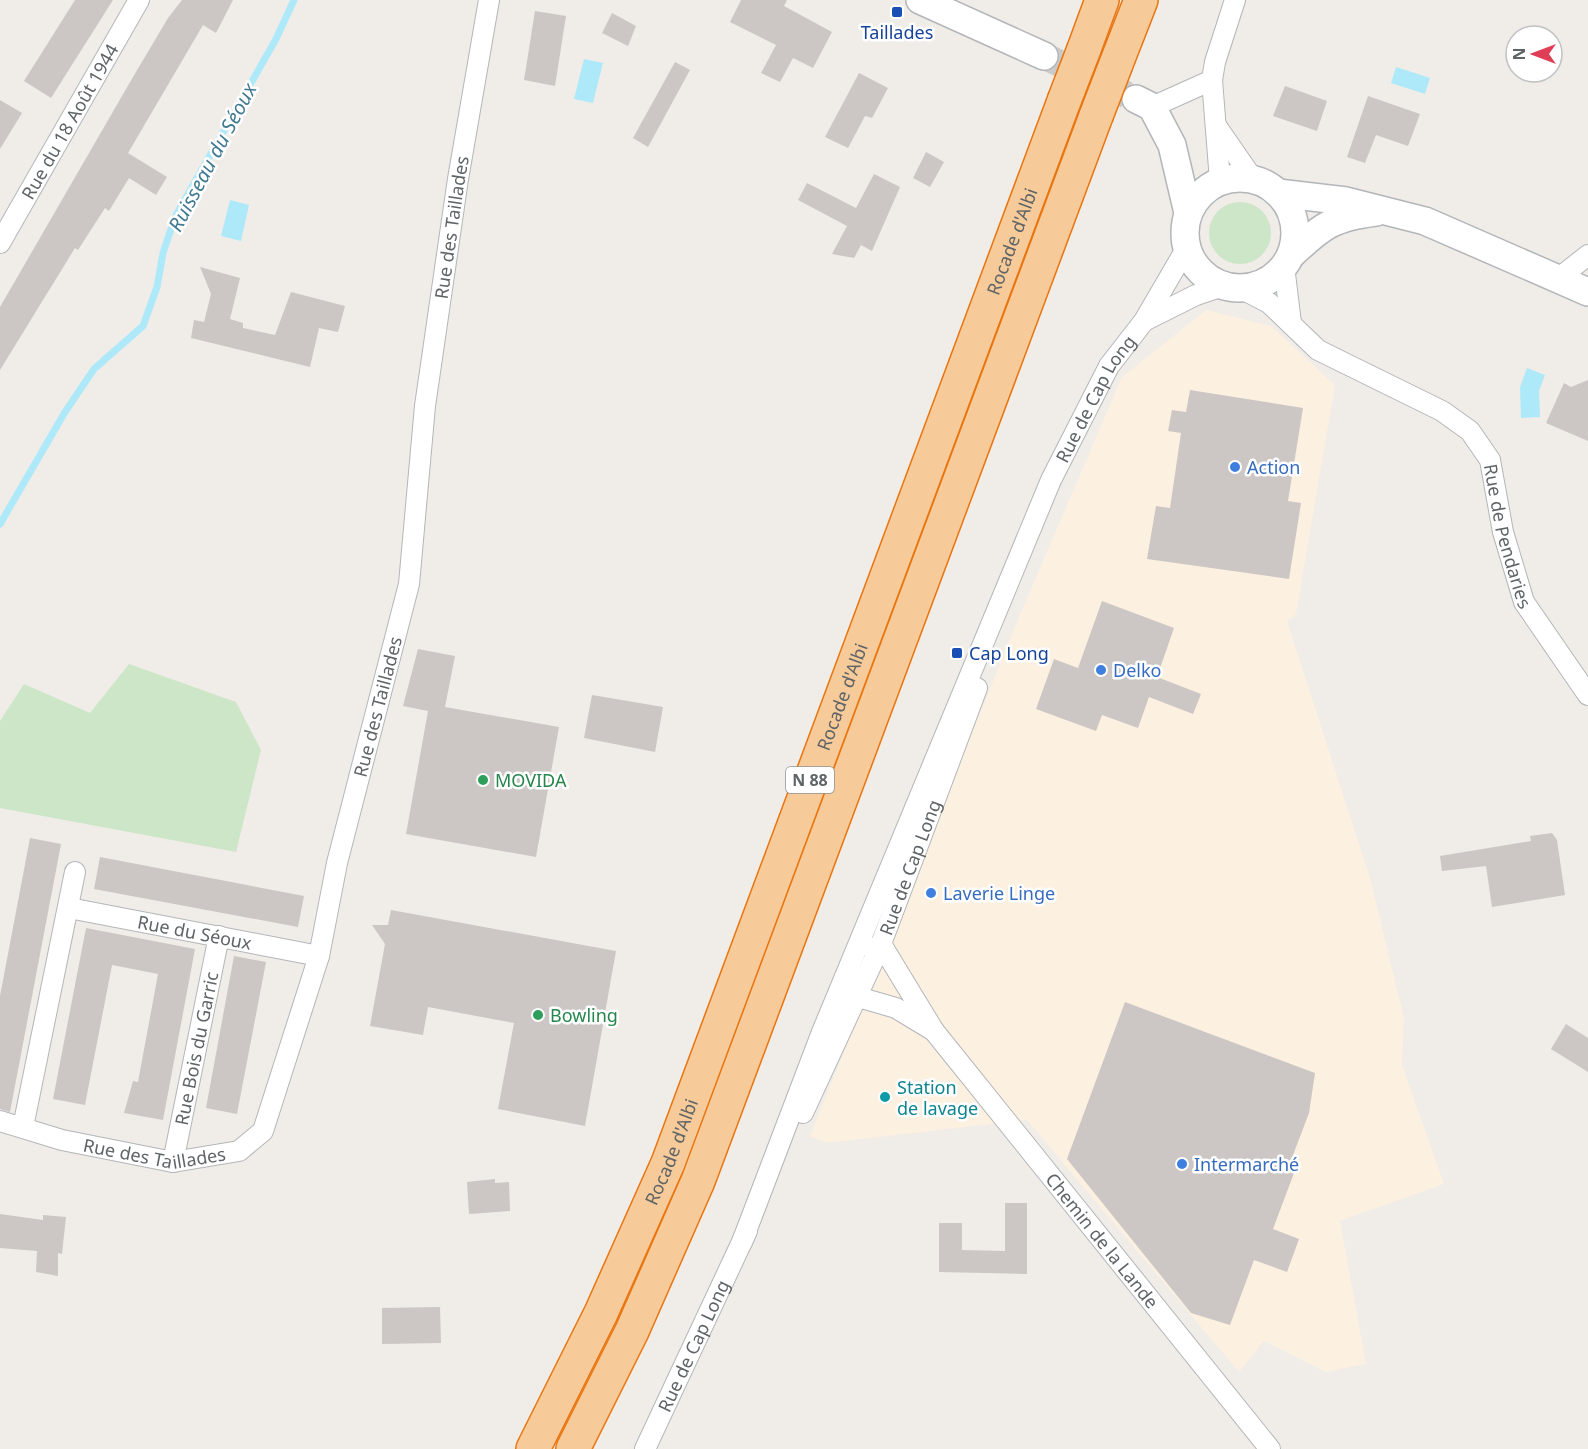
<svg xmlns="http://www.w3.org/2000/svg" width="1588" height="1449" viewBox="0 0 1588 1449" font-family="'Noto Sans',sans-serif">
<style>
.commercial{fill:#fcf0e1}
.green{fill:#cde6c7}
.water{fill:#aee9fa}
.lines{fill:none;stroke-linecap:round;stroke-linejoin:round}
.stream{stroke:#aee9fa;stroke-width:7}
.building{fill:#ccc7c4}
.secondary-tunnel{stroke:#cccac8;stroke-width:27;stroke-dasharray:27 14;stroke-linecap:butt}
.street-casing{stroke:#b3b6b9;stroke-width:22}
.secondary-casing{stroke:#b2b6b9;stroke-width:30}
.highway-casing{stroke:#e9750f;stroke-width:36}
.street{stroke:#fff;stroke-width:20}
.secondary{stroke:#fff;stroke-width:27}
.highway{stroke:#f6ca99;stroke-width:33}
.highway-bridge-casing{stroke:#e9750f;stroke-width:36;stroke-linecap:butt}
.highway-bridge{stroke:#f6ca99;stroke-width:33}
.transit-dot{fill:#1a4fb4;stroke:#fff;stroke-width:2}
.shop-dot{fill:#3f7fe0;stroke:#fff;stroke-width:2}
.leisure-dot{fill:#2e9e5b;stroke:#fff;stroke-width:2}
.culture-dot{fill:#0f9aa8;stroke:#fff;stroke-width:2}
.labels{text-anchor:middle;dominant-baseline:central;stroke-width:5;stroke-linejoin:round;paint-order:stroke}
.shield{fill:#fff;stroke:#8f9295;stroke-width:1.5}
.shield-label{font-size:16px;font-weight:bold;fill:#5f6467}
.transit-label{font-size:18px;fill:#164399;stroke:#fff}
.street-label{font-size:18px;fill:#5f6467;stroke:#fff}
.shop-label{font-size:18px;fill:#366cbe;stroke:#fff;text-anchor:start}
.leisure-label{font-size:18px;fill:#27864d;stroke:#fff;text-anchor:start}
.culture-label{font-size:18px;fill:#0d838f;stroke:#fff;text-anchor:start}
.water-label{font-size:20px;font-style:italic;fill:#417a92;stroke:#fff}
</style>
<rect width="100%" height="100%" fill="#f0ece8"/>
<polygon class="commercial" points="1206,310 1271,326 1335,385 1296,614 1287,621 1370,878 1404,1018 1402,1065 1444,1184 1340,1221 1366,1364 1326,1372 1264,1341 1239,1372 1027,1120 827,1143 810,1136 1016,624 1122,377"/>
<g class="green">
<circle cx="1240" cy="233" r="31"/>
<polygon points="129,664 236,702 261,750 236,852 0,808 0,721 24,684 90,713"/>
</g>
<g class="water">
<polygon points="584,59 603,63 593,103 574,99"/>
<polygon points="1396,67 1430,78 1425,94 1391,83"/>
<polygon points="230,200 249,205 241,241 221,236"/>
<polygon points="1527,368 1545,375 1539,391 1540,417 1521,418 1520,387"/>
</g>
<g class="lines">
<polyline class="stream" points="0,524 65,412 94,369 143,326 157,287 163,253 175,217 276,39 294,0"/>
</g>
<g class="building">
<polygon points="75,0 113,0 51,98 24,81"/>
<polygon points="182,0 233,0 216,33 203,25 128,153 167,177 156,195 129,178 109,211 105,208 78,250 75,248 0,370 0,307 133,77 168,18"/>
<polygon points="741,0 787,0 784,6 832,32 813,68 793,58 780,82 761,73 776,45 730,22"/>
<polygon points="535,11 566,16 555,86 524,80"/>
<polygon points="612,13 636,26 628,46 602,33"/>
<polygon points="675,62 690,70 648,147 633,138"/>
<polygon points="859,73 888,88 872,118 865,116 848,148 825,137"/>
<polygon points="1285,86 1327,101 1317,131 1273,116"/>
<polygon points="1368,96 1420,114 1408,146 1376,135 1365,163 1347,157"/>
<polygon points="0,100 22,113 0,149"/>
<polygon points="926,152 944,162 930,187 913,178"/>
<polygon points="874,174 900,187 872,251 861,245 854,258 832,254 847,226 798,200 807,183 856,208"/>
<polygon points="200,267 240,278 230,319 243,323 243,328 275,335 291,292 345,306 338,332 319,328 310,367 191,338 194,320 204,322 211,294"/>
<polygon points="1588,380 1588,441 1546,423 1564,383 1571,387"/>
<polygon points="1190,390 1303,408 1288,501 1301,503 1289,579 1147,559 1156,506 1170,508 1181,433 1168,431 1172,410 1186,412"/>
<polygon points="1102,601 1174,628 1157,677 1201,694 1193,714 1149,697 1138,728 1102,715 1096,731 1036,709 1054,659 1078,668"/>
<polygon points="418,649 455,656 445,707 559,727 536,857 406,834 428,711 403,706"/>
<polygon points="592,695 663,707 655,752 584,738"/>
<polygon points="1552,833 1557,840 1565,895 1492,907 1486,866 1442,871 1440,856 1531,841 1530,836"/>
<polygon points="30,838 61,844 10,1112 0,1109 0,996"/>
<polygon points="100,857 304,896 298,927 94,889"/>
<polygon points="391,910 616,951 585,1126 498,1109 514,1023 428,1007 423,1035 370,1026 385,944 372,925 388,925"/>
<polygon points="86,928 195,949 163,1120 124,1113 133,1081 138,1082 158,974 112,965 85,1105 53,1099"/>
<polygon points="234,956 266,962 237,1114 206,1108"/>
<polygon points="1125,1002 1315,1073 1309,1113 1290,1163 1297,1165 1273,1229 1299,1239 1287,1272 1254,1260 1230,1325 1191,1313 1067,1159"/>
<polygon points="1566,1024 1588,1038 1588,1072 1551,1049"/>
<polygon points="495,1179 495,1183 509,1182 510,1211 469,1214 467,1182"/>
<polygon points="1005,1203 1027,1203 1027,1274 939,1272 939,1223 962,1223 962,1250 1005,1251"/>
<polygon points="0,1214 43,1220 43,1215 66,1217 62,1254 58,1253 58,1276 36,1272 37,1251 0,1248"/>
<polygon points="440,1307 441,1343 382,1344 382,1308"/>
</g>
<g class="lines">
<polyline class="secondary-tunnel" points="1044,56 1127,95"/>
<defs>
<g id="street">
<polyline points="1152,107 1212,80"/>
<polyline points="1217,127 1253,179"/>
<polyline points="1220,181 1212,80 1215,62 1235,0"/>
<path id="s1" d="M 0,243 L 139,0"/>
<polyline points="1284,266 1291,323"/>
<polyline points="1559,278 1588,255"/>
<path id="s2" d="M 1242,289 L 1269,303 L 1318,350 L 1442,411 L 1470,431 L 1490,460 L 1503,532 L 1524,602 L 1588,695"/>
<polyline points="1146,320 1196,295 1223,286"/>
<path id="s3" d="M 69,908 L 319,956"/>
<path id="s4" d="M 873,949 L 881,944 L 934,1031 L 1270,1449"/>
<polyline points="859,985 858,997 896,1008 934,1031"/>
<path id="s5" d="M 803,1113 L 881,944 L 977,688"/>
<path id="s6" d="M 0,1121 L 62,1140 L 173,1162 L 239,1151 L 263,1131 L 319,956 L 337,863 L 409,584 L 425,406 L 458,179 L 489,0"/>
<polyline points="23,1127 75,872"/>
<path id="s7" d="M 173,1162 L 219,936"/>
<path id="s8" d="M 742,1242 L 822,1032 L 1051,480 L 1109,366 L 1144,321 L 1186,249"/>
<path id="s9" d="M 645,1449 L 747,1231"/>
</g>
<g id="secondary">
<polyline points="920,0 1044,56"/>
<polyline points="1136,99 1152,107 1172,145 1188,213"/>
<circle cx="1240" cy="233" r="55"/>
<polyline points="1278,193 1346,201 1425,221 1588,292"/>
<path d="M 1291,255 C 1322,226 1333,217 1376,212"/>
</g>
<g id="highway">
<polyline points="1084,49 1102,0"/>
<polyline points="1116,64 1141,0"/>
<path id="s10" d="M 533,1449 L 601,1313 L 668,1163 L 1064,101"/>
<polyline points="573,1449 632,1331 698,1181 1096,116"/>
</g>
</defs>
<use href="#street" class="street-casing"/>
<use href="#secondary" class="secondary-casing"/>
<use href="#highway" class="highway-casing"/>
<use href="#street" class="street"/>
<use href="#secondary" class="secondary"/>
<use href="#highway" class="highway"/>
<defs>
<g id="highway-bridge">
<polyline points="1064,101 1084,49"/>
<polyline points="1096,116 1116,64"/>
</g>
</defs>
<use href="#highway-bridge" class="highway-bridge-casing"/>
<use href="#highway-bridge" class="highway-bridge"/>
</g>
<g class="transit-dot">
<rect x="891" y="6" width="12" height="12" rx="3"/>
<rect x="951" y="647" width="12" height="12" rx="3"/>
</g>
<g class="shop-dot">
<circle cx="1235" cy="467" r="6"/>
<circle cx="1101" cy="670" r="6"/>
<circle cx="931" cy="893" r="6"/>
<circle cx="1182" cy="1164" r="6"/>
</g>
<g class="leisure-dot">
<circle cx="483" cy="780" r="6"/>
<circle cx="538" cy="1015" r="6"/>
</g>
<circle class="culture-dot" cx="885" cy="1097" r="6"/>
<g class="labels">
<rect class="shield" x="786" y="767" width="48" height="26" rx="4.5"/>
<g class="shield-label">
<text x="810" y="780">N 88</text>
</g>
<g class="transit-label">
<text x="897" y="32">Taillades</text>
<text x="969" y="653" text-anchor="start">Cap Long</text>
</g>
<g class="street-label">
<text stroke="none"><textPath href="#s1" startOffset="140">Rue du 18 Août 1944</textPath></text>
<text stroke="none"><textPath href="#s6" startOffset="1202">Rue des Taillades</textPath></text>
<text stroke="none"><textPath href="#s10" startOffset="1300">Rocade d'Albi</textPath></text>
<text stroke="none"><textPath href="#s8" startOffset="915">Rue de Cap Long</textPath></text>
<text stroke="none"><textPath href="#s2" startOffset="384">Rue de Pendaries</textPath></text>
<text stroke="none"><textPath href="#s10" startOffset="814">Rocade d'Albi</textPath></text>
<text stroke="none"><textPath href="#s6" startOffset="716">Rue des Taillades</textPath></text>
<text stroke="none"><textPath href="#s5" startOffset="268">Rue de Cap Long</textPath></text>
<text stroke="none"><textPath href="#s3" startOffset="128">Rue du Séoux</textPath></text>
<text stroke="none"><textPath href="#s7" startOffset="116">Rue Bois du Garric</textPath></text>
<text stroke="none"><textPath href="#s6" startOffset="159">Rue des Taillades</textPath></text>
<text stroke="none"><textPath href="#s10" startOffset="328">Rocade d'Albi</textPath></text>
<text stroke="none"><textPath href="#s4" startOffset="380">Chemin de la Lande</textPath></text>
<text stroke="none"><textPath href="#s9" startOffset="114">Rue de Cap Long</textPath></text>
</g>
<g class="shop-label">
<text x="1247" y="467">Action</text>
<text x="1113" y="670">Delko</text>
<text x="943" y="893">Laverie Linge</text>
<text x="1194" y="1164">Intermarché</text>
</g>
<g class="leisure-label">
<text x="495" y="780">MOVIDA</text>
<text x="550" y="1015">Bowling</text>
</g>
<g class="culture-label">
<text x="897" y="1087">Station<tspan x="897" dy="21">de lavage</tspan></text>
</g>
<g class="water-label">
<text transform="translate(212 157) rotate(-62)">Ruisseau du Séoux</text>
</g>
</g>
<g transform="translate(1534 54) rotate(270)"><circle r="28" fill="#ffffff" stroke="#bfc1c2" stroke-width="1.5"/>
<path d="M0-4.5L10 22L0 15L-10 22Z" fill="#df3f56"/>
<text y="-9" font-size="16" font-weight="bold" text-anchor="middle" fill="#5f6467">N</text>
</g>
</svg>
